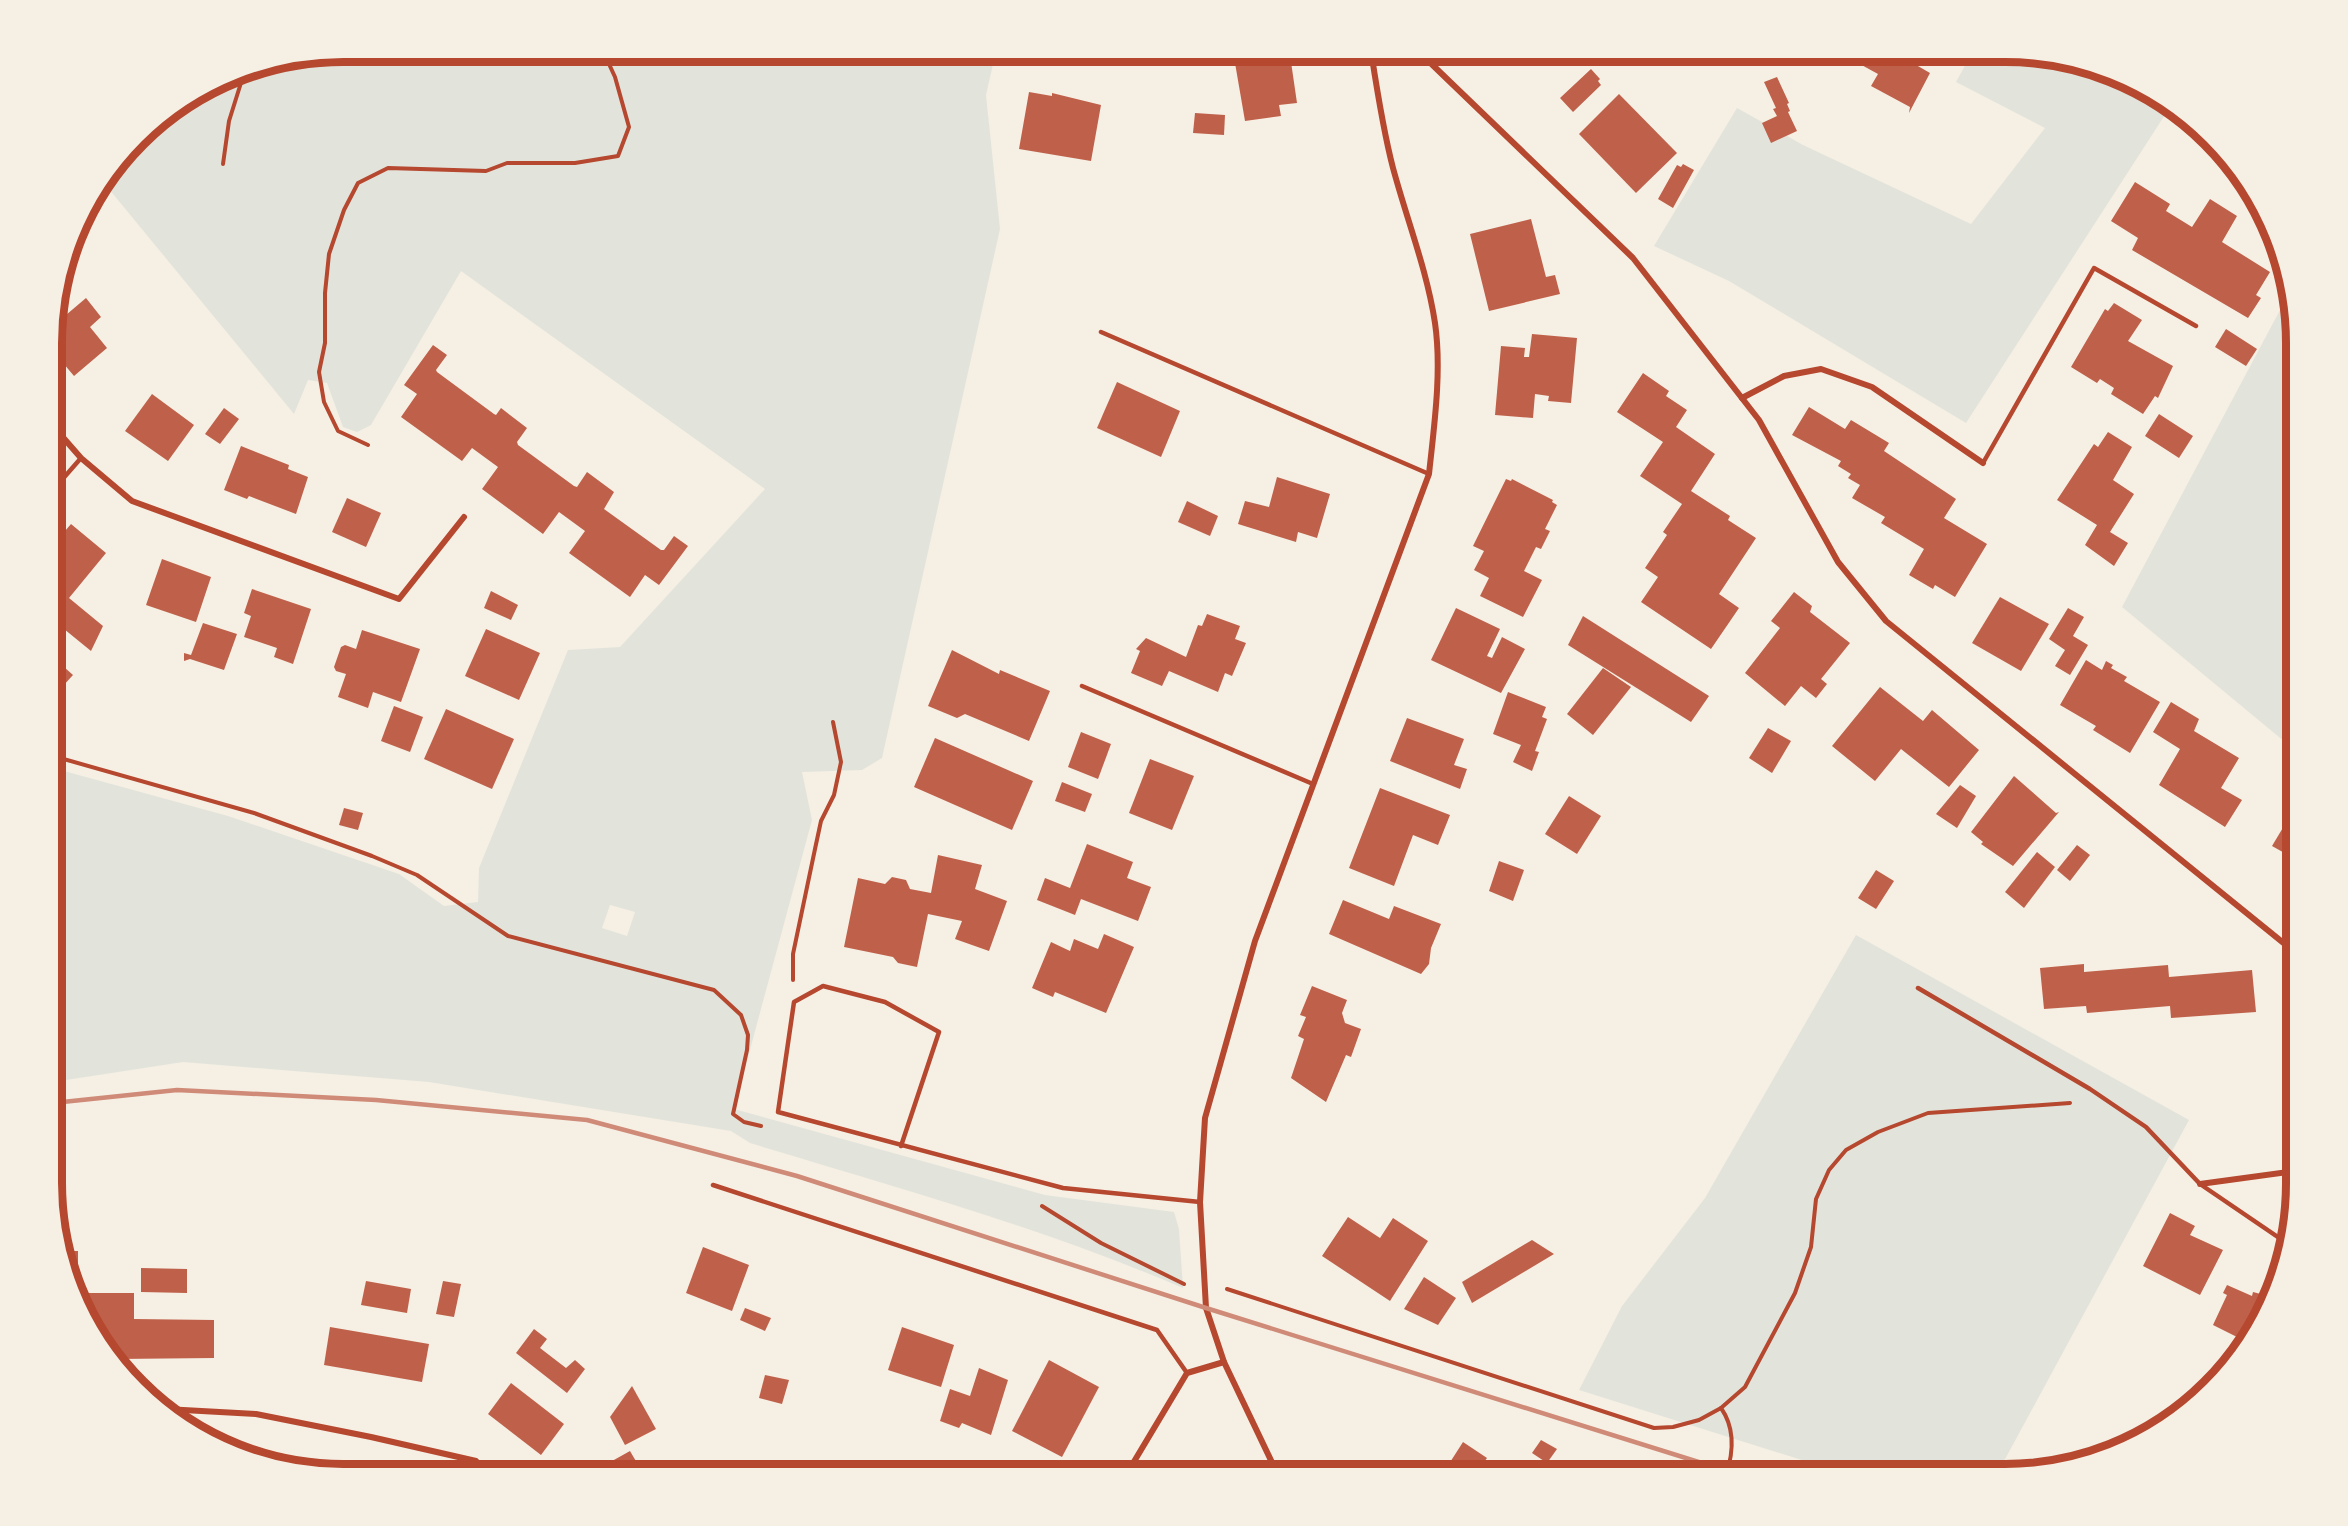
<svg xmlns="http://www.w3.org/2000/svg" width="2348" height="1526" viewBox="0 0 2348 1526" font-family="'PT Sans',sans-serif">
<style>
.green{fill:#e2e4dc;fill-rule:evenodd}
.building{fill:#bf614a}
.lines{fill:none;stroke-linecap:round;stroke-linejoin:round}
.path{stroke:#b5482f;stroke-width:4}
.service{stroke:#b5482f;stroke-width:4.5}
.minor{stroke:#b5482f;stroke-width:6}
.rail{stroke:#cf8b77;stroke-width:4.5}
.rim{fill:none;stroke:#b5482f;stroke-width:8}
</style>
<rect width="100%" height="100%" fill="#f6efe4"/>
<g class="green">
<path d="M 342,51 L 996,51 L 986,95 L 1000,229 L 882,758 L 862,770 L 802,772 L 812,820 L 734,1109 L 1045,1195 L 1174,1212 L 1179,1229 L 1183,1288 C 1043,1228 895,1187 750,1143 L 731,1131 L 429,1082 L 183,1062 L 53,1082 L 53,768 L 228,816 L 399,874 L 444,906 L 478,902 L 479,868 L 568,650 L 620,647 L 765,489 L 461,271 L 371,425 L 357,432 L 343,427 L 327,383 L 308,380 L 294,414 L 104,183 L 150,123 L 231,73 ZM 610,905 L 635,912 L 627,936 L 602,928 Z"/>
<polygon points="1973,51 2006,51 2099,66 2172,104 1966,423 1729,281 1654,246 1737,108 1803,145 1971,224 2045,128 1956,82"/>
<polygon points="2288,295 2296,323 2296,751 2122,607"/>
<polygon points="1856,935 2189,1120 1997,1474 1846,1474 1579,1390 1622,1306 1705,1198"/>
</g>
<g class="building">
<polygon points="1836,51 1892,51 1930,73 1909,113 1910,107 1871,86 1878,74"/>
<polygon points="1290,55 1297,103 1279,105 1281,116 1245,121 1235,63"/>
<polygon points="1591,69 1600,79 1598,81 1601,85 1573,112 1560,98"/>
<polygon points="1777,77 1789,103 1787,104 1790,111 1788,112 1797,131 1771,143 1762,123 1777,116 1773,109 1776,108 1764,82"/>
<polygon points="1029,92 1052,96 1052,93 1101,105 1091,161 1019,149"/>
<polygon points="1619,94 1677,153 1636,193 1579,134"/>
<polygon points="1195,113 1225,115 1224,135 1193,133"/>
<polygon points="2196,130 2214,150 2192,137"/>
<polygon points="1683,164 1694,170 1673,208 1658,199 1677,165 1681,167"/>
<polygon points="2135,182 2170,204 2166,211 2192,227 2210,199 2237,216 2222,242 2270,272 2256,295 2261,298 2248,318 2132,250 2138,238 2111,221"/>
<polygon points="1531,219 1546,277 1555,275 1560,294 1489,311 1470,234"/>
<polygon points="86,298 101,317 90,327 107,348 74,376 53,351 53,326"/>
<polygon points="2114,303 2142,320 2128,341 2173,366 2158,398 2155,396 2143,414 2111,394 2114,388 2100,379 2097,383 2071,367 2105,309 2108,311"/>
<polygon points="2226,329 2257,349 2246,366 2215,347"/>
<polygon points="1532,334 1577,338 1571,403 1548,401 1549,396 1535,394 1533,418 1495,415 1501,346 1525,348 1524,357 1529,357"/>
<polygon points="433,345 447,355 436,370 437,372 494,414 496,415 501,408 527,428 517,442 518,445 574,486 577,487 587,472 614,492 604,509 661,550 664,550 674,536 688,546 659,585 645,575 630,597 569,553 585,531 559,512 543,534 482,489 498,467 472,448 462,461 401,417 417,394 404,385"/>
<polygon points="1643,373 1669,391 1666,396 1687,410 1676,427 1715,454 1691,491 1730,516 1728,520 1756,538 1719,594 1739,608 1711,649 1641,602 1658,577 1645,568 1667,535 1663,532 1682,504 1640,476 1663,442 1617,412"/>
<polygon points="1117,382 1180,411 1161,457 1097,428"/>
<polygon points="152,394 194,425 168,461 125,431"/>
<polygon points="1809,407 1845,429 1851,420 1889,443 1884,451 1956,499 1944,518 1987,544 1955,597 1935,585 1933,589 1909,575 1924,549 1881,523 1885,517 1852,498 1860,485 1848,478 1851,474 1838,466 1841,461 1792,435"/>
<polygon points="224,408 239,419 220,444 205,434"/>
<polygon points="2159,414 2193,436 2179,458 2145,436"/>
<polygon points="2108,432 2132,447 2113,480 2134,494 2110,532 2128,543 2114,566 2085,545 2097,525 2057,500 2094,444 2098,447"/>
<polygon points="241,446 289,465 288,469 308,477 296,514 249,496 247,499 224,490"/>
<polygon points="1277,477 1330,494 1317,538 1298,532 1296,542 1238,524 1245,501 1269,507"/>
<polygon points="1506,479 1511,481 1512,479 1553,500 1552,502 1557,505 1545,529 1550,531 1541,549 1536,547 1524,571 1542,580 1523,617 1480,596 1489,578 1474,570 1484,551 1473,546"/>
<polygon points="347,498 381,513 366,547 332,532"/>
<polygon points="1187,501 1218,516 1210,536 1178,522"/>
<polygon points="71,524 106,553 69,598 103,626 91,651 53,620 53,545"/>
<polygon points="162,559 211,577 196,622 146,605"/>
<polygon points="252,589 311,609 293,664 274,657 277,648 244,637 251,616 244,613"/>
<polygon points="491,591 518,605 511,620 484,608"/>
<polygon points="1794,592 1812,606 1810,612 1850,643 1821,679 1827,684 1816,698 1801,686 1785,706 1745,673 1780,628 1771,621"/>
<polygon points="2000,597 2049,624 2021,671 1972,643"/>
<polygon points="1456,608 1500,629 1487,656 1492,658 1502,637 1525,649 1501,693 1431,660"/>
<polygon points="2068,608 2084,617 2073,636 2088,645 2070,675 2055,666 2065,650 2049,639"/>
<polygon points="1207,614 1240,626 1235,639 1246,643 1232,676 1225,673 1218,692 1169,671 1162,686 1131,673 1140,651 1136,649 1146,638 1186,657 1198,625 1202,626"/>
<polygon points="1583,616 1709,696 1691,722 1568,645"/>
<polygon points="203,623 237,634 224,670 190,659 184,661 184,653 191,655"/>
<polygon points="486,629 540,653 519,700 465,676"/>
<polygon points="362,630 420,649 401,702 373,692 368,708 338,697 346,674 336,671 334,667 341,647 345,645 356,649"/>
<polygon points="952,650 999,674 1000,670 1050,691 1029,741 965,714 957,718 928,706"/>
<polygon points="55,659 73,675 53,697 53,662"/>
<polygon points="2086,660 2102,670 2106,661 2113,665 2111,668 2127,677 2124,681 2160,702 2130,753 2093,730 2096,726 2060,705"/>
<polygon points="1603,668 1631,687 1593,735 1567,714"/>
<polygon points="1880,687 1923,721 1932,710 1979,750 1949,787 1901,749 1875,781 1832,746"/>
<polygon points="1508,692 1546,707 1542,717 1547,719 1535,751 1539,752 1532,771 1513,762 1521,745 1493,734"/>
<polygon points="2171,702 2199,719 2194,731 2239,758 2221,788 2242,800 2225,827 2159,785 2180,749 2153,732"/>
<polygon points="394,706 423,717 410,752 381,741"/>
<polygon points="446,709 514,739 492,789 424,759"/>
<polygon points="1407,718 1464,739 1454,765 1467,769 1460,789 1390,761"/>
<polygon points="1768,728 1791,741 1772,773 1749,758"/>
<polygon points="1081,732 1111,744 1098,779 1068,767"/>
<polygon points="935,738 1033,781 1012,830 914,787"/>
<polygon points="1150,759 1194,776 1172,830 1129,813"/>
<polygon points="2014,776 2056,813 2059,812 2013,866 1981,844 1983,842 1971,832"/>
<polygon points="1062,782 1092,794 1085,812 1055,801"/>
<polygon points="1960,785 1976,796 1957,828 1936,814"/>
<polygon points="1380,788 1450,815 1438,845 1413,835 1394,886 1349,868"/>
<polygon points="1569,796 1601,816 1577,854 1545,834"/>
<polygon points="344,808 363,813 358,830 339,825"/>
<polygon points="2290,816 2296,820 2296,845 2290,856 2272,846"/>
<polygon points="1087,844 1133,862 1127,878 1151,887 1138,921 1081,899 1075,915 1037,900 1045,878 1070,888"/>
<polygon points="2077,845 2090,855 2070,881 2057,870"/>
<polygon points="2037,852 2055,867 2024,908 2005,892"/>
<polygon points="938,855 982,865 975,889 1007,901 989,951 955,939 962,921 928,914 917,967 898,963 893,957 844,947 858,878 885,884 892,877 906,880 910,889 931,893"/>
<polygon points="1499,861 1524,870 1513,901 1489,891"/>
<polygon points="2296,867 2296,897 2284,889"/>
<polygon points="1876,870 1894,881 1876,909 1858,898"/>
<polygon points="1343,900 1389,919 1394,906 1441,924 1431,948 1429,964 1421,974 1329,934"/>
<polygon points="1104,934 1134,947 1106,1013 1055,992 1053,997 1032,988 1051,942 1070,951 1074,939 1098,949"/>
<polygon points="2084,964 2084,972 2168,965 2169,977 2252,970 2256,1012 2171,1018 2170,1006 2087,1013 2086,1006 2044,1009 2040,968"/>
<polygon points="1312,986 1347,1000 1342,1013 1345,1023 1361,1029 1351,1057 1346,1055 1326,1102 1291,1078 1304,1039 1298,1036 1306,1017 1300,1015"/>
<polygon points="2170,1213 2195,1226 2190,1235 2223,1250 2200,1295 2143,1266"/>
<polygon points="1348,1217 1380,1238 1393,1218 1428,1241 1390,1301 1322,1256"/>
<polygon points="1532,1240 1554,1254 1472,1303 1462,1282"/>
<polygon points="703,1247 749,1265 732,1311 686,1293"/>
<polygon points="63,1251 78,1251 78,1285 75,1285"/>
<polygon points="141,1268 187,1269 187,1293 141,1292"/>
<polygon points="1424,1277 1456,1298 1438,1325 1404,1309"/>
<polygon points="366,1281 411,1289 407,1313 361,1305"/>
<polygon points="443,1281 461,1284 454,1317 436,1314"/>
<polygon points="2227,1285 2252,1296 2253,1292 2272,1297 2249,1343 2213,1325 2227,1295 2223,1293"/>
<polygon points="78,1293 134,1293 134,1319 214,1320 214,1358 117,1359 113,1355 113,1343 103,1343 90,1330"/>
<polygon points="745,1308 771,1318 765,1331 740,1320"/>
<polygon points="330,1327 429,1344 422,1382 324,1365"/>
<polygon points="902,1327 954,1345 941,1387 888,1370"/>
<polygon points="534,1329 547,1339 540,1348 566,1368 575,1360 585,1369 567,1393 516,1353"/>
<polygon points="1049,1360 1099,1387 1062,1457 1012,1431"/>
<polygon points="979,1368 1008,1380 991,1435 962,1423 959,1428 940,1421 950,1389 970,1396"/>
<polygon points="765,1375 789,1380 782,1404 759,1398"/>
<polygon points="511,1383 564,1424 541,1455 488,1414"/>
<polygon points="632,1386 656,1429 625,1445 610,1417"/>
<polygon points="1541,1440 1557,1449 1547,1463 1532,1453"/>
<polygon points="1463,1442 1487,1458 1482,1465 1497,1475 1428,1475 1438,1461 1447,1467"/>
<polygon points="630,1451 644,1475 587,1475"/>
<polygon points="691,1460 699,1475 663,1475"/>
<polygon points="962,1465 985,1475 957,1475"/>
</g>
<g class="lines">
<g class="path">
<polyline points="223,164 229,121 245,70"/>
<polyline points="368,445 338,431 324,402 319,372 325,343 325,293 329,254 344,210 358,183 388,168 486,171 507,163 575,163 618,156 629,127 615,77 603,51"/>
<polyline points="53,756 254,813 372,856 417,875 508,936 714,990 741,1015 748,1035 747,1050 733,1114 744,1122 761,1126"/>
<polyline points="793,980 793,954 815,849 821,821 834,795 841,762 833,722"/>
<polyline points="1042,1206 1101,1243 1184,1284"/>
<polyline points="1227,1289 1654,1428 1673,1427 1699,1420 1721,1408 1745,1387 1795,1293 1811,1247 1816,1199 1829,1170 1846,1150 1878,1132 1928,1113 2070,1103"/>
<path d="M 1721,1408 C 1735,1428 1734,1451 1726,1475"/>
</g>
<g class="service">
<polyline points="1101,332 1429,474"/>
<polyline points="1983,463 2094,268 2196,326"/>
<polyline points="53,490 81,458"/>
<polyline points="1082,686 1313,784"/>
<polyline points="1918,988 2090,1089 2146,1127 2200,1184 2288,1244"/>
<polyline points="901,1146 939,1032 885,1002 823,986 794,1002 778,1112 1063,1188 1200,1202"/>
<polyline points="713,1185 1157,1330 1187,1373"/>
</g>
<g class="minor">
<polyline points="1418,51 1633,258 1759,420 1838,562 1886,621 2296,953"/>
<polyline points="1742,398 1784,376 1821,369 1872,387 1983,463"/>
<polyline points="53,426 81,458 132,501 399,599 464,517"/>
<polyline points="2200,1184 2296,1171"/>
<polyline points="165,1409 256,1414 371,1437 476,1461 490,1475"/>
<polyline points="1126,1475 1187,1373 1224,1362"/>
<path d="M 1278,1475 L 1224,1362 L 1206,1308 L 1200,1202 L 1205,1118 L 1255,941 L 1429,474 C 1434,427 1442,371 1435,323 C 1427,270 1407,220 1393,168 C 1383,130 1377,90 1371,51"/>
</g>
<polyline class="rail" points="53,1103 177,1090 376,1100 587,1120 797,1176 1206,1308 1737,1474"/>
</g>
<path d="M0 0H2348V1526H0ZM343 62H2005A281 281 0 0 1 2286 343V1183A281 281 0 0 1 2005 1464H343A281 281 0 0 1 62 1183V343A281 281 0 0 1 343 62Z" fill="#f6efe4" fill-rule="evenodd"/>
<path class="rim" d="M343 62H2005A281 281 0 0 1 2286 343V1183A281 281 0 0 1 2005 1464H343A281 281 0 0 1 62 1183V343A281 281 0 0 1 343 62Z"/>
</svg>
